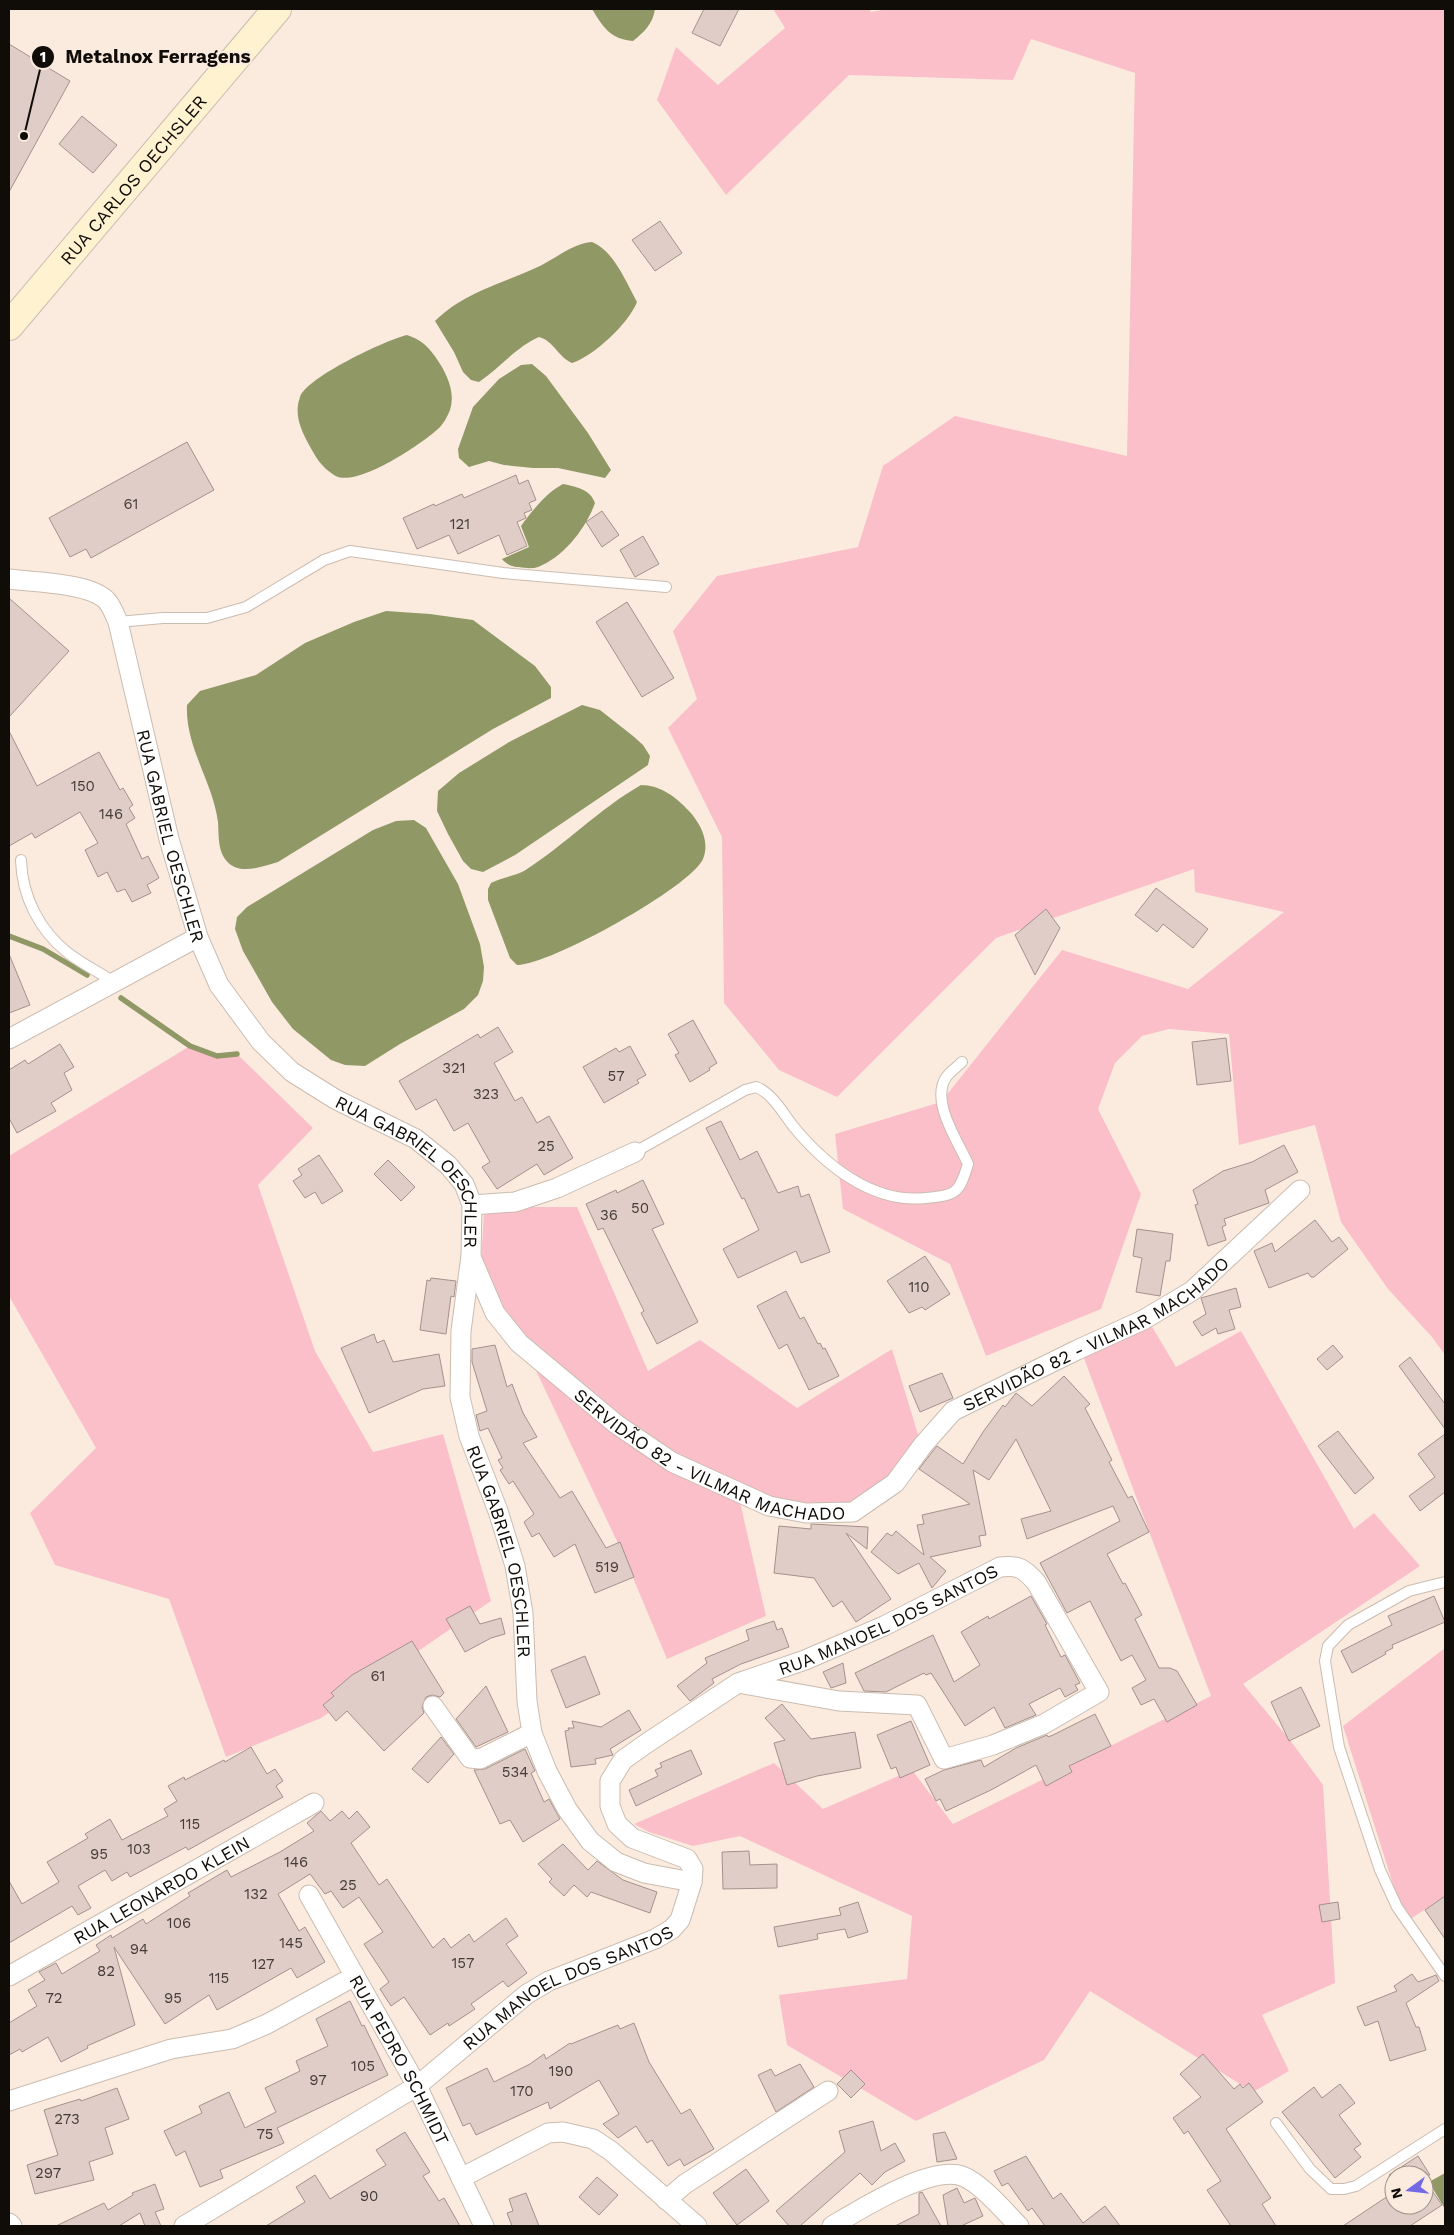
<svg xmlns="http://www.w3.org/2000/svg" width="1454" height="2235" viewBox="0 0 1454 2235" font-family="'Work Sans',sans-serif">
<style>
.green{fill:#fbbfca}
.water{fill:#909866}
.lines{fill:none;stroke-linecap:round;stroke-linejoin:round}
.stream{stroke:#909866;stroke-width:5.5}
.building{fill:#e1cdc8;stroke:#a4918d}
.service-casing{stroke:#cbbcb0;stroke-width:12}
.minor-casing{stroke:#cbbcb0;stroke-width:21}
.secondary-casing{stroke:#cbbcb0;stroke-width:30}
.service{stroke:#fff;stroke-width:10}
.minor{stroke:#fff;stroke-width:19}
.secondary{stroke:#fef2d1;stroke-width:28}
.labels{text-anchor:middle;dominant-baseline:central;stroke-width:4;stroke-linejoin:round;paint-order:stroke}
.number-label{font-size:15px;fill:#443c38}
.street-label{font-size:18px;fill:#100c08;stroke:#fbebdf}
.leader{fill:none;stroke:#100c08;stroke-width:2}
.callout-dot{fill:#100c08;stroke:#fbebdf;stroke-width:2}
.mark-label{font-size:15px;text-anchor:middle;font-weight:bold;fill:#fff}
.callout-label{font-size:19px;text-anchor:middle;font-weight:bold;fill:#100c08;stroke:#fbebdf;stroke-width:4;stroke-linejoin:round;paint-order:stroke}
</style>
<rect width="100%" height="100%" fill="#fbebdf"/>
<g class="green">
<polygon points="773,9 869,9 871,12 888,9 1445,9 1445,1355 1432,1337 1388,1289 1341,1222 1315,1125 1239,1145 1229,1034 1169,1029 1142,1036 1115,1063 1098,1109 1141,1194 1101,1309 986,1356 950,1264 843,1209 835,1134 941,1102 1062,950 1188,989 1284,912 1195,892 1194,869 996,938 837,1097 779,1070 724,1003 722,837 668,728 697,699 673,631 717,576 858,547 883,466 955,416 1127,456 1135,73 1031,39 1013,80 849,75 726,195 657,100 676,47 718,85 785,28"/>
<polygon points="190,1046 217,1056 237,1054 313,1128 258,1185 315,1351 373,1452 443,1434 491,1601 321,1718 226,1757 169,1599 55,1565 30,1513 96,1448 9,1296 9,1156"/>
<polygon points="518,1207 577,1207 648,1371 700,1340 797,1408 892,1349 920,1441 895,1479 851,1507 809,1509 737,1489 766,1616 667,1659 623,1554 521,1339 498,1303 481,1265 484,1210"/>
<polygon points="1151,1325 1176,1367 1241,1331 1354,1529 1374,1513 1420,1566 1243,1684 1290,1740 1323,1785 1335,1983 1262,2015 1289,2071 1253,2092 1090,1991 1044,2060 916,2121 787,2045 779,1995 907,1979 912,1916 740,1836 693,1846 649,1832 634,1824 774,1763 823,1809 912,1770 953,1824 1211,1696 1082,1353"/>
<polygon points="1445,1648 1445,1896 1409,1920 1398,1900 1343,1726"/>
</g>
<g class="water">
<path d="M 592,9 L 655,9 C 653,24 644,32 633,41 C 610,39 603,27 592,9 Z"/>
<path d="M 592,242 C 614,251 626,282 637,302 C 629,323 594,356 572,363 C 558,357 554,341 539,337 C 516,347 500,368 479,382 L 471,380 L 463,372 L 454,352 L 435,321 C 464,292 504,283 540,266 C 556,258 574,243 592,242 Z"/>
<path d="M 407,335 C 425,341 432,351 442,367 C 449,380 455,395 450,410 C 448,415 444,423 440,427 C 425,442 355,490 334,475 C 321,467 315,456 308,443 C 300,428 294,413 300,397 C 307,377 386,340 407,335 Z"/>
<polygon points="532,364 546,376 588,433 611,470 605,478 558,468 533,468 504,465 489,461 469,467 459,458 458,449 473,407 499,379 521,365"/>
<path d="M 563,484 C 577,487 590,489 595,503 C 586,528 564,557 538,567 C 532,569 525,568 519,567 C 512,567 506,564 502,559 L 529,547 L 521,526 C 532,511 546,493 563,484 Z"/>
<path d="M 386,611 L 430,614 L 473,620 L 535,666 L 551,687 L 551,698 L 493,729 L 278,862 C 263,866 245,874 231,865 C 217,855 219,836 218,822 C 213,782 185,747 187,705 L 200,691 L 256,675 L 305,643 L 354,622 Z"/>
<polygon points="582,705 600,710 633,736 643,745 650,756 648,765 515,855 483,872 471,869 463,861 448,834 437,811 438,791 459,773 511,741"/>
<path d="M 641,785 C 660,785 676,797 689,811 C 701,824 710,842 703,859 C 691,887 548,966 517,965 L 510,958 L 488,900 L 488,889 L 491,883 C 501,878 514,876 524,871 C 565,845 599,809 641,785 Z"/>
<polygon points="414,820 426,828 458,884 480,944 484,967 483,981 478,995 464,1009 400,1044 365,1066 345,1065 331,1060 293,1029 272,1002 243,951 235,929 237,917 247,907 373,830 396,821"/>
<polygon points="1445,2173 1445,2209 1429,2182"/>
</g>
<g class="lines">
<g class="stream">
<polyline points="9,936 43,949 87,975"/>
<polyline points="121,998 190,1046 217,1056 237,1054"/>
</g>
</g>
<g class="building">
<polygon points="704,9 739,9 720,46 692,33"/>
<polygon points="9,44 70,81 9,192"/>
<polygon points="82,116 117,145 93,173 59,144"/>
<polygon points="660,221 682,253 655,271 632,240"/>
<polygon points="187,442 214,490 91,558 86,549 70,557 49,518"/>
<polygon points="516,475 519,484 528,480 536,500 529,503 532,510 524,513 526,518 517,522 527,546 507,555 499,535 458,554 449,535 417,549 403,518 434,504 435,506 462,494 464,498"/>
<polygon points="602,511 619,535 602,547 586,522"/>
<polygon points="643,536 659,564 635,577 620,550"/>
<polygon points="9,598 69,651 9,717"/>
<polygon points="627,602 674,678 642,697 596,622"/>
<polygon points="9,731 37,786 99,752 120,790 123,788 133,805 129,808 135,818 126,824 142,859 148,856 159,878 147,885 151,893 132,902 125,889 117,892 107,872 98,877 85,850 98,843 80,812 35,838 32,833 9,846"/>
<polygon points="1156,888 1208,929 1193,948 1163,924 1157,932 1135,915"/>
<polygon points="1046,909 1060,928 1035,975 1015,935"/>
<polygon points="9,954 30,1005 9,1013"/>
<polygon points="693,1020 717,1063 709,1068 710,1070 690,1082 675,1055 679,1053 668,1034"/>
<polygon points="498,1027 513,1052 494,1063 515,1101 522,1097 537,1123 549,1116 573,1158 544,1175 537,1164 497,1189 482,1167 490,1162 468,1123 454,1131 436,1099 416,1110 399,1081 478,1034 480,1038"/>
<polygon points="1226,1038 1231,1081 1197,1085 1192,1042"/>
<polygon points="60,1044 74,1067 64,1073 72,1090 51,1103 56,1111 17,1133 9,1118 9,1070 25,1060 28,1064"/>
<polygon points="630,1046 646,1075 637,1080 639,1083 604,1103 583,1067 616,1048 619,1052"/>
<polygon points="721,1121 740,1160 757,1151 778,1193 798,1186 801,1197 809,1194 830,1252 801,1263 796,1251 738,1278 723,1249 759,1230 744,1198 742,1199 706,1128"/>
<polygon points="1284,1145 1298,1172 1265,1190 1269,1203 1224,1219 1226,1225 1222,1227 1226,1240 1208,1246 1195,1205 1198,1204 1193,1190 1223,1171 1252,1162"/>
<polygon points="319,1155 343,1191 322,1204 315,1192 305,1198 293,1181 302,1175 298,1169"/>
<polygon points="388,1160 415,1187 401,1201 374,1174"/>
<polygon points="643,1180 664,1224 652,1229 698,1322 657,1344 641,1313 644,1311 603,1228 598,1230 586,1204 616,1190 617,1193"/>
<polygon points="1315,1220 1332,1242 1339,1237 1348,1249 1314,1277 1311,1277 1308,1273 1269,1288 1254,1251 1272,1243 1275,1252"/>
<polygon points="1137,1229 1173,1234 1170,1261 1166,1261 1160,1296 1136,1292 1142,1258 1133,1256"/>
<polygon points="925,1256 950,1294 925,1310 922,1307 909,1313 887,1281"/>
<polygon points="431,1278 456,1281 454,1297 451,1296 446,1334 420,1330 427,1280 430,1281"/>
<polygon points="1236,1288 1241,1307 1229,1310 1235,1329 1218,1334 1216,1328 1202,1336 1193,1322 1206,1314 1201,1298"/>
<polygon points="786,1291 800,1319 804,1317 818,1344 820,1343 823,1349 825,1348 839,1376 809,1390 787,1344 779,1349 757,1306"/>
<polygon points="374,1334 377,1343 384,1340 393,1362 439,1354 445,1386 423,1389 369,1413 341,1348"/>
<polygon points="495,1345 507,1387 512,1384 523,1413 537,1437 523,1443 560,1498 572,1491 606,1548 620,1542 634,1577 595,1593 575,1544 554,1557 539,1533 532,1537 524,1522 534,1514 513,1481 509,1484 500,1470 503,1468 498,1460 502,1458 488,1428 480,1431 476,1415 487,1411 472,1362 472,1349"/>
<polygon points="1333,1345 1343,1357 1327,1370 1317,1359"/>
<polygon points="1410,1357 1445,1404 1445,1429 1399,1366"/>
<polygon points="942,1373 953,1398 920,1412 909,1386"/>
<polygon points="1064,1376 1090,1404 1085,1408 1112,1460 1109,1462 1128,1498 1132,1496 1149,1532 1107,1554 1123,1584 1125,1583 1142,1615 1135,1619 1159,1668 1170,1668 1177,1671 1197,1705 1167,1722 1154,1699 1141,1705 1132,1688 1146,1680 1132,1655 1121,1661 1090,1601 1067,1613 1040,1563 1120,1521 1113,1506 1027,1539 1021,1519 1051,1511 1016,1439 989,1480 973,1470 986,1535 979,1536 981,1546 930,1557 946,1571 932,1588 919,1563 898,1574 871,1552 887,1533 892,1536 896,1531 924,1555 917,1525 924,1524 922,1515 970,1504 919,1469 932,1452 937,1446 963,1464 983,1432 1003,1405 1005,1407 1016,1393 1032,1406"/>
<polygon points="1338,1431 1374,1478 1355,1494 1318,1446"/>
<polygon points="1445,1434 1445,1492 1420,1511 1409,1496 1435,1477 1418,1454"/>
<polygon points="811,1524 868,1527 867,1549 846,1533 891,1599 856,1622 842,1601 833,1607 814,1578 774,1573 779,1526 811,1529"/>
<polygon points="1031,1596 1047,1624 1045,1625 1061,1657 1065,1655 1080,1683 1075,1685 1078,1690 1065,1697 1060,1688 1029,1704 1036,1715 1005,1728 994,1707 965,1726 931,1673 926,1675 924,1673 886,1692 864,1691 855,1673 933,1635 954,1682 980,1665 961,1632 988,1616 989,1619"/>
<polygon points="1434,1596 1445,1622 1392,1645 1393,1648 1385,1652 1386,1654 1352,1673 1341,1651 1392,1625 1388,1616"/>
<polygon points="470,1606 480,1624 501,1618 505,1634 491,1638 465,1652 446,1619"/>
<polygon points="774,1621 777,1630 782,1628 789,1647 741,1664 712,1679 714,1683 690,1701 677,1686 707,1663 705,1658 749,1640 746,1630"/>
<polygon points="412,1641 444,1693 440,1697 432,1695 426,1697 422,1707 424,1713 384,1751 347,1711 336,1721 323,1705 334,1696 331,1693 352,1675"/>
<polygon points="585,1656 600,1694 566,1708 551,1670"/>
<polygon points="843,1663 846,1683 831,1688 823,1672"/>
<polygon points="486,1686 508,1732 476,1747 456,1719"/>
<polygon points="1301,1687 1320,1726 1289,1741 1271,1702"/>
<polygon points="782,1704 811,1739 855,1732 861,1768 817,1776 787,1785 774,1743 785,1740 765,1718"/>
<polygon points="629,1710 641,1730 610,1749 613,1755 595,1759 596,1764 571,1767 565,1731 569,1730 568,1728 574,1728 572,1721 601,1727"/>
<polygon points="1095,1714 1111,1746 1069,1766 1072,1772 1046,1786 1036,1765 991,1790 946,1811 940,1799 936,1801 925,1779 944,1770 981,1760 984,1767 1016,1748 1047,1735 1048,1737 1053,1735"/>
<polygon points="911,1721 930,1765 900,1778 896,1767 891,1769 877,1735"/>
<polygon points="441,1737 454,1754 428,1783 412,1769"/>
<polygon points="251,1747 267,1774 275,1769 283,1781 276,1786 283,1797 188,1850 186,1847 130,1877 127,1872 112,1881 105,1870 78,1886 91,1908 78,1915 72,1906 9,1943 9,1881 22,1904 59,1882 47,1862 88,1838 85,1834 110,1819 122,1840 168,1816 164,1809 177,1801 168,1786 184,1777 185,1780 224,1760 225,1762"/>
<polygon points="525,1749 535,1771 531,1773 544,1802 549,1799 560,1819 523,1842 510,1820 500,1824 474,1770 485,1769"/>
<polygon points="691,1750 702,1774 636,1806 629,1790 658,1776 655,1770 662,1767 660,1763"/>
<polygon points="321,1811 330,1821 342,1811 349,1819 357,1811 370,1827 351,1843 379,1885 387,1879 433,1948 444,1938 451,1948 469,1934 474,1942 506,1918 518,1936 506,1944 527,1973 508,1987 503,1981 471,2004 475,2009 449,2026 448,2023 430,2035 404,1997 391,2006 380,1989 389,1982 364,1944 383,1932 359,1897 343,1908 331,1891 325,1894 310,1874 278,1894 299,1931 305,1927 325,1962 297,1978 291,1968 217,2010 209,1995 165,2024 114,1947 135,2025 87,2046 88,2048 61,2062 48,2037 22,2052 20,2049 9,2055 9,2023 37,2006 28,1990 45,1980 39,1972 56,1963 62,1974 100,1951 96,1945 111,1935 112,1938 143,1919 146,1924 190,1896 188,1893 227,1870 231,1877 280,1852 314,1831 307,1823"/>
<polygon points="563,1844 588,1870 597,1861 623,1880 657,1892 650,1913 591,1892 587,1897 574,1885 564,1896 549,1882 552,1879 538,1864"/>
<polygon points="749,1851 750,1865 777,1864 777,1888 723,1889 722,1852"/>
<polygon points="1445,1896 1445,1939 1425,1910"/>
<polygon points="858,1902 868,1932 848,1938 845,1929 817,1934 818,1939 778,1947 774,1927 841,1915 839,1908"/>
<polygon points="1338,1902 1340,1919 1322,1922 1319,1905"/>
<polygon points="1412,1974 1418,1982 1436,1975 1439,1981 1406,2003 1416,2027 1419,2027 1426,2050 1390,2061 1378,2021 1365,2026 1357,2007 1397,1991 1394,1986"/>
<polygon points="350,2001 362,2026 364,2025 388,2075 277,2128 284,2143 220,2170 223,2178 200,2187 185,2151 176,2156 164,2131 202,2113 199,2106 229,2092 245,2128 276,2112 265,2088 300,2071 296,2061 328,2046 316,2019"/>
<polygon points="634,2023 649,2062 681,2114 690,2109 714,2149 684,2166 680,2159 668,2166 652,2140 647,2143 636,2126 618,2138 603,2124 619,2114 599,2080 550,2109 548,2102 476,2135 470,2123 463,2126 446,2088 487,2068 494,2082 530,2064 544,2054 546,2059 570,2043 571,2044 618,2025 620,2029"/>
<polygon points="1203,2054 1234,2089 1240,2084 1243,2088 1249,2083 1263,2102 1226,2129 1271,2198 1262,2204 1276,2226 1231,2226 1207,2190 1221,2181 1188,2131 1184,2134 1173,2118 1201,2097 1180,2074"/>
<polygon points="800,2064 814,2087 776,2112 758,2075 771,2069 775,2076"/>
<polygon points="851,2070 865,2084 851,2098 837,2084"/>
<polygon points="1340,2084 1355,2103 1339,2115 1361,2144 1354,2149 1361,2157 1335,2178 1282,2112 1314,2087 1322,2098"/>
<polygon points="117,2088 129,2119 105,2128 113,2154 89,2162 94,2180 35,2194 27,2165 58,2155 44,2110 80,2099 81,2101"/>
<polygon points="873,2121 881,2151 895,2143 905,2161 885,2172 872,2185 860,2173 800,2226 789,2226 776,2211 845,2152 839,2131"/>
<polygon points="405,2132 430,2172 423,2176 439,2201 444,2198 460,2226 266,2226 305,2202 296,2187 315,2175 330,2199 386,2165 376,2150"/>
<polygon points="945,2132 957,2159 937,2162 933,2134"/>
<polygon points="1026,2156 1053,2199 1061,2193 1083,2223 1105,2206 1120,2226 1045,2226 1032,2208 1028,2211 1008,2183 1002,2186 994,2171"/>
<polygon points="1418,2156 1430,2175 1389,2175"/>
<polygon points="746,2169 769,2201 737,2225 713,2193"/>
<polygon points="597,2177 618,2195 599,2215 579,2197"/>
<polygon points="1424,2179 1442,2205 1410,2226 1343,2226 1394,2192 1394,2205 1424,2205"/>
<polygon points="155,2184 164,2209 155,2212 161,2226 145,2226 140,2213 119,2226 56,2226 104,2203 108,2210 133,2195 132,2193"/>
<polygon points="957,2188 964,2203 975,2198 983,2216 961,2226 948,2226 943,2195"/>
<polygon points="922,2192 941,2226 895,2226 919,2214 919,2193"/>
<polygon points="526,2193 539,2226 512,2226 507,2213 513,2211 509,2199"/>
</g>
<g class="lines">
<defs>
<g id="service">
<polyline points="118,622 163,618 207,618 246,607 324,560 350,551 503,573 666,587"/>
<path d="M 21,860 C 22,897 40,931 68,953 C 82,964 99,972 114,982"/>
<path d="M 635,1152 L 745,1090 L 756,1087 C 772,1093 783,1113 793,1126 C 824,1164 872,1204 926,1198 C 956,1195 959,1194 968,1164 C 958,1141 929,1100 947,1076 C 951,1071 957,1067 962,1062"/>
<polyline points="1445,1582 1409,1591 1348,1625 1328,1646 1325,1661 1339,1747 1380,1870 1397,1907 1445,1976"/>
<polyline points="1276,2123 1310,2169 1331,2189 1344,2189 1356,2186 1445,2129"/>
</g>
<g id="minor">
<path id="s1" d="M 9,579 C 32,582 92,583 107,601 C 112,607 115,615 118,622 L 169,839 L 198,937 L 219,985 L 261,1042 L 292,1072 L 335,1099 L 416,1139 L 448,1165 L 464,1184 L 468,1194 L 472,1205 L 471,1256 L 461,1331 L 460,1397 L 469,1436 L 498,1511 L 515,1566 L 523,1613 L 527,1701 L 532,1733 L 547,1771 L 567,1809 L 590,1841 L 616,1862 L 644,1873 L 692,1882"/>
<polyline points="9,1039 198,937"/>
<polyline points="472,1205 515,1202 557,1188 635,1152"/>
<path id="s2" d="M 471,1257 L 495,1313 L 519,1343 L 616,1424 L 672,1462 L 769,1506 L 806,1513 L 853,1512 L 895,1483 L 923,1445 L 953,1411 L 1077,1350 L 1143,1320 L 1192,1291 L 1300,1190"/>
<polyline points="433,1706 470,1758 480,1759 532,1733"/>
<path id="s3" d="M 309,1895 L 417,2086 L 484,2226"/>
<path id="s4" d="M 9,1976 L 314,1803"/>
<polyline points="9,2101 171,2049 232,2039 267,2024 355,1976"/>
<polyline points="461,2178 548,2133 563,2132 593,2139 611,2151 697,2226"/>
<polyline points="666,2200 685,2184 828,2091"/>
<polyline points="9,2223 12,2226"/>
<path id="s5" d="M 184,2226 L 417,2086 L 527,1994 L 549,1981 L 655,1939 L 672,1929 L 680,1920 L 692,1882 L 693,1869 L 687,1859 L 632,1838 L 617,1824 L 610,1806 L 610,1781 L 623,1760 L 647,1743 L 738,1683 L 805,1660 L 884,1626 L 1000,1567 C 1019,1565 1023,1568 1036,1582 L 1099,1692 L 1044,1724 L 993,1745 L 944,1759 L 917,1705 L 839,1701 L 738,1683"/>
<path d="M 832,2226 C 859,2210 930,2165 962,2176 C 981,2183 1005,2212 1019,2226"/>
</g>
<g id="secondary">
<path id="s6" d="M 9,326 L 277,9"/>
</g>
</defs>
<use href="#service" class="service-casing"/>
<use href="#minor" class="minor-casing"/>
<use href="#secondary" class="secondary-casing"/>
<use href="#service" class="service"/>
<use href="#minor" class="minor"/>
<use href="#secondary" class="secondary"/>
</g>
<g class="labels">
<g class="number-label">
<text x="131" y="504">61</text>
<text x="460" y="524">121</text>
<text x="83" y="786">150</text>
<text x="111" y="814">146</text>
<text x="454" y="1068">321</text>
<text x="616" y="1076">57</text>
<text x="486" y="1094">323</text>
<text x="546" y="1146">25</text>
<text x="640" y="1208">50</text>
<text x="609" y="1215">36</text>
<text x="919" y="1287">110</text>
<text x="607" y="1567">519</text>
<text x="378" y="1676">61</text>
<text x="515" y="1772">534</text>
<text x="190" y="1824">115</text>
<text x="139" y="1849">103</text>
<text x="99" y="1854">95</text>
<text x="296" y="1862">146</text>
<text x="348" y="1885">25</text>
<text x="256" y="1894">132</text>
<text x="179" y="1923">106</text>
<text x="291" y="1943">145</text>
<text x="139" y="1949">94</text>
<text x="463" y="1963">157</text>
<text x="263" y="1964">127</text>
<text x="106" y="1971">82</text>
<text x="219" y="1978">115</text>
<text x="54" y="1998">72</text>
<text x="173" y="1998">95</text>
<text x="363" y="2066">105</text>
<text x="561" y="2071">190</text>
<text x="318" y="2080">97</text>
<text x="522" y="2091">170</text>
<text x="67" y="2119">273</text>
<text x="265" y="2134">75</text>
<text x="48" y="2173">297</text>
<text x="369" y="2196">90</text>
</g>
<g class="street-label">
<text stroke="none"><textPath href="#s6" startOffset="192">RUA CARLOS OECHSLER</textPath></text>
<text stroke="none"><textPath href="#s1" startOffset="346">RUA GABRIEL OESCHLER</textPath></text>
<text stroke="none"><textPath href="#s1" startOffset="780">RUA GABRIEL OESCHLER</textPath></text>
<text stroke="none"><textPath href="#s2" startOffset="791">SERVIDÃO 82 - VILMAR MACHADO</textPath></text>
<text stroke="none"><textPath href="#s2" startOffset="326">SERVIDÃO 82 - VILMAR MACHADO</textPath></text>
<text stroke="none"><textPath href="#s1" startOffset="1200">RUA GABRIEL OESCHLER</textPath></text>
<text stroke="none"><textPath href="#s5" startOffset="1101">RUA MANOEL DOS SANTOS</textPath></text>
<text stroke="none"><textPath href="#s4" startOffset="175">RUA LEONARDO KLEIN</textPath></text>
<text stroke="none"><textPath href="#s5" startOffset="454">RUA MANOEL DOS SANTOS</textPath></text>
<text stroke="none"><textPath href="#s3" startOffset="188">RUA PEDRO SCHMIDT</textPath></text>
</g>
</g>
<path class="leader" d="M24 136L43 57"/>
<g class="callout-dot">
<circle cx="24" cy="136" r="5"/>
<circle cx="43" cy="57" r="12"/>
</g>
<g class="mark-label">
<text x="43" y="62">1</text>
</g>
<g class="callout-label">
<text x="158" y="63">Metalnox Ferragens</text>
</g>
<rect width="1454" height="2235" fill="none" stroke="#100c08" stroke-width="20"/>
<g transform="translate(1409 2190) rotate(255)"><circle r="24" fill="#fbebdf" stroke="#9d9289"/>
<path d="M0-4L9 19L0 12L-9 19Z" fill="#7469e4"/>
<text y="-8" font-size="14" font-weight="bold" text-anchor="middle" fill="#100c08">N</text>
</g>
</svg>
